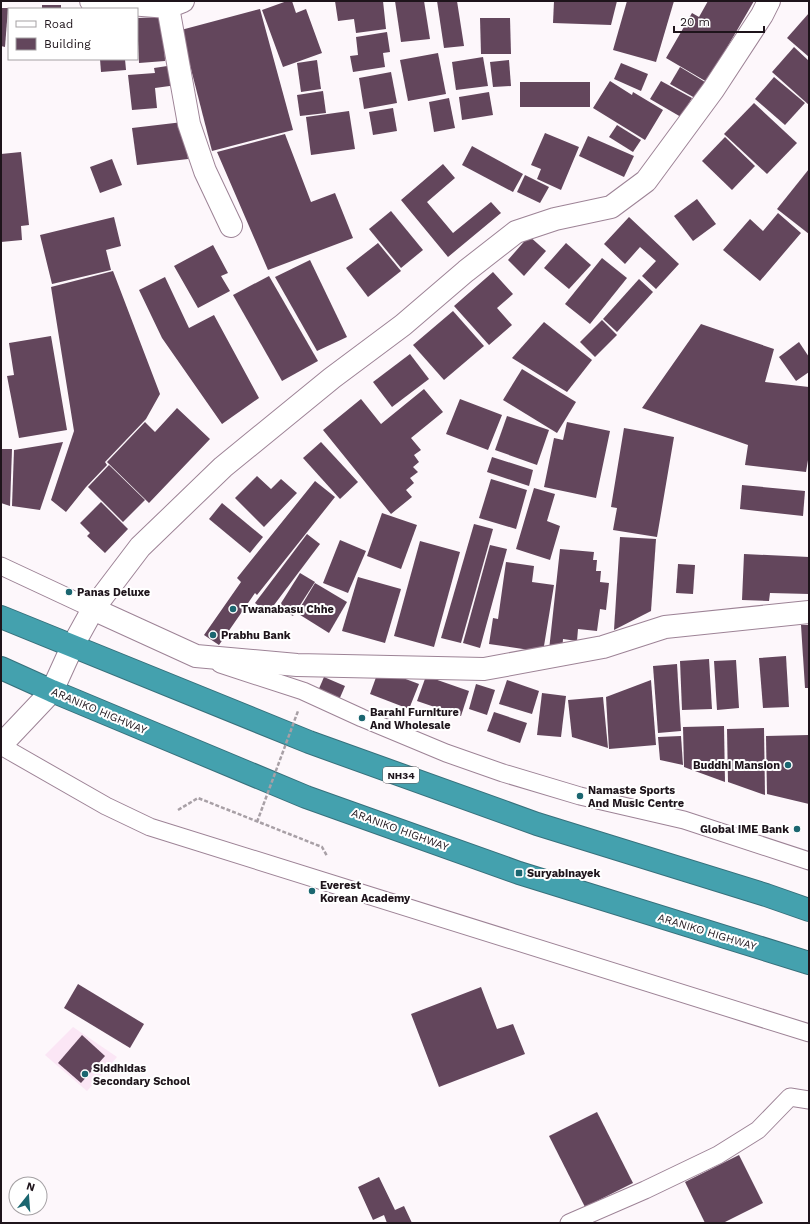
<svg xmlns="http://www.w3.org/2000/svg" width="810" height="1224" viewBox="0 0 810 1224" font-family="'Work Sans',sans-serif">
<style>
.built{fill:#fbe6f5}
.building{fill:#63465c}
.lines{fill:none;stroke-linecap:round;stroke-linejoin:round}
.lane-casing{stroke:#9d8396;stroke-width:19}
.street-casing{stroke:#9d8396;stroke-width:24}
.secondary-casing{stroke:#9d8396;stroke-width:24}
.highway-casing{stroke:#37707b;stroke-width:24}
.path{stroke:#a8a0a6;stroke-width:2.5;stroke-dasharray:4 2;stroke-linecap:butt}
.lane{stroke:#fff;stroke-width:17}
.street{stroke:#fff;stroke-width:22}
.secondary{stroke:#fff;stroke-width:22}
.highway{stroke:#44a1ae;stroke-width:22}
.path-bridge{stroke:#a8a0a6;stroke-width:2.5;stroke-dasharray:4 2;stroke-linecap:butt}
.poi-dot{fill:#1b6670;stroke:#fff;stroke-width:1.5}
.labels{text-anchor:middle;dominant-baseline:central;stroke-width:4;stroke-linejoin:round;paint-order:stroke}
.shield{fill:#fff;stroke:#625a5f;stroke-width:1}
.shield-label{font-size:10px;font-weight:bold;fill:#1e141b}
.poi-label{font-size:11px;font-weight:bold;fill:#1e141b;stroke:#fff;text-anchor:start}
.street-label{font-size:11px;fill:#1e141b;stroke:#fff}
</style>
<rect width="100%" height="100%" fill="#fdf7fb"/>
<polygon class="built" points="73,1027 117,1057 87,1091 45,1055"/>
<g class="building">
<polygon points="287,1 292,1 296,13 306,9 322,53 283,67 262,10"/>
<polygon points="335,1 383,1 386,29 356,33 354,19 338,21"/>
<polygon points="395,1 424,1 430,39 401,42"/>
<polygon points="437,1 457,1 464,46 444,48"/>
<polygon points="554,1 617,1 611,25 553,23"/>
<polygon points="627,1 674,1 656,62 613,50"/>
<polygon points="708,1 754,1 707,82 666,58 692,13 699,17"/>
<rect x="42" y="5" width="19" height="4"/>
<polygon points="1,8 8,8 5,47 1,46"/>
<polygon points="260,9 293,130 212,151 181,30"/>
<polygon points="809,13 809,57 787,38"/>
<polygon points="163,17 165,61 139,63 137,18"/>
<polygon points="480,18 510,18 511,54 481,54"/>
<polygon points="387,32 390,52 383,53 385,67 353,72 350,56 358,55 356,37"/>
<polygon points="794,47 809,61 809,105 772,72"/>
<polygon points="438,53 446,94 408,101 400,60"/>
<polygon points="483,57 488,86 456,90 452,62"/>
<polygon points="100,59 125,59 126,70 101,72"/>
<polygon points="317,60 321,89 301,92 297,63"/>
<polygon points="509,60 511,86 493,87 490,62"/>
<polygon points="621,63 648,74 641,91 614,79"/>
<polygon points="174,65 177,85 155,88 157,108 132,110 128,75 155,73 154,68"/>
<polygon points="680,67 705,82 695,98 670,84"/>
<polygon points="391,72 397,103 364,109 359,78"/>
<polygon points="774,77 805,103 785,125 755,99"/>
<polygon points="610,81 632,95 633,92 663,110 645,140 593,108"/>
<polygon points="661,81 692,98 681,117 650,99"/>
<rect x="520" y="82" width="70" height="25"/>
<polygon points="323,91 326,113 300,116 297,95"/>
<polygon points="489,92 493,115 462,120 459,97"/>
<polygon points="449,98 455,128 434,132 429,102"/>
<polygon points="754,103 797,143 767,174 724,134"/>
<polygon points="393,108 397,131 373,135 369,112"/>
<polygon points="349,111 355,149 311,155 306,117"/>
<polygon points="183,122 188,159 137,165 132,128"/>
<polygon points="617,125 641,140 633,152 609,137"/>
<polygon points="545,133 579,147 561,190 537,179 541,169 531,165"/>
<polygon points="285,134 311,202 335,193 353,238 268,270 217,152"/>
<polygon points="588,136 634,156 624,177 579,156"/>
<polygon points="725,137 755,166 732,190 702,161"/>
<polygon points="472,146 523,174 513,192 462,165"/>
<polygon points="21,152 29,225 21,226 22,240 1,242 1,154"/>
<polygon points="112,159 122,185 100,193 90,167"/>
<polygon points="443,164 455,178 427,202 453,233 491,202 501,213 448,257 401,200"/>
<polygon points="809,169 809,234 777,209"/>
<polygon points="525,175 549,187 540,203 517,192"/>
<polygon points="697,199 716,224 693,241 674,216"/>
<polygon points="391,211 423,250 401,268 369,229"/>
<polygon points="778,213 801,233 760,281 723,250 750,219 763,231"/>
<polygon points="114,217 121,246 106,250 111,270 52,284 40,235"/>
<polygon points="629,217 679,264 656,289 642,276 656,261 640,247 625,264 604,244"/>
<polygon points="529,236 546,251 524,276 508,260"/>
<polygon points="378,243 401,271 368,297 346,268"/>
<polygon points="566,243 591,265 569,289 544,268"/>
<polygon points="213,245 228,273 221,276 230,291 198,308 174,266"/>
<polygon points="602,258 627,278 590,324 565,304"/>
<polygon points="310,260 347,337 317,351 275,277"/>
<polygon points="113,271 160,394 146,419 105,462 107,465 86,487 66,512 51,500 74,431 51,287"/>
<polygon points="493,272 513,294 497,308 512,325 489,345 454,306"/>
<polygon points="269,276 318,361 282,381 233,295"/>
<polygon points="165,277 189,328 214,315 259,398 222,424 162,338 139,290"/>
<polygon points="639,279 653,292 617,332 603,319"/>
<polygon points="453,311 484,346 444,380 413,345"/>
<polygon points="602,320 617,335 595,357 580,342"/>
<polygon points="544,322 592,360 567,392 512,358"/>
<polygon points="701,324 774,349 765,382 809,387 809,454 806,472 745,465 748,445 642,408"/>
<polygon points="51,336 67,430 19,438 7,376 14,375 9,343"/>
<polygon points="799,342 809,357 809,372 796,381 779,357"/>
<polygon points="410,354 429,379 392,407 373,382"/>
<polygon points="522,369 576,402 557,433 503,400"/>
<polygon points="424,389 443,412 411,438 421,450 414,455 419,462 413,467 418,472 410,478 414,483 406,490 412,497 391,514 323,430 361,399 381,424"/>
<polygon points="460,399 502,415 488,450 446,434"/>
<polygon points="177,408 210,439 149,503 107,462 145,422 155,432"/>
<polygon points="507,416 549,430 537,465 495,450"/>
<polygon points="567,422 610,431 596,498 544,487 554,438 563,440"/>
<polygon points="624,428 674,437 657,537 613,530 617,508 611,507"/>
<polygon points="63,442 40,510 12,506 14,450"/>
<polygon points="321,442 358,482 340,499 303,458"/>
<polygon points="1,449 12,449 10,506 1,503"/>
<polygon points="492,457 533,470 529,486 487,472"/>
<polygon points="109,465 145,500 123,522 88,487"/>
<polygon points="257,476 271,489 281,479 297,493 264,527 235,498"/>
<polygon points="491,479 527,490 516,529 479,518"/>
<polygon points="315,481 335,497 257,595 255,593 219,645 204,635 241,582 237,578"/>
<polygon points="742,485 805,491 803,516 740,509"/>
<polygon points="534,488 555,494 547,521 560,526 550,560 516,549"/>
<polygon points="101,502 128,529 105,553 87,536 90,533 80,523"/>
<polygon points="222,503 263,537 250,553 209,519"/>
<polygon points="382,513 417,525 401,569 367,556"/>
<polygon points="474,524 493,529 461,643 441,638"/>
<polygon points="307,534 320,544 268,613 255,603"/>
<polygon points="620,537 656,539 651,611 614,630"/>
<polygon points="340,540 366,551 348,593 323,583"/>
<polygon points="420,541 460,552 434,647 394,636"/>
<polygon points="490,545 507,549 480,648 463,643"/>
<polygon points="560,549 594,552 593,560 597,560 596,571 601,571 600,582 609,583 606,610 600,609 597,631 578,629 577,641 563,639 562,652 549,650"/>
<polygon points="744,554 809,557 809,594 770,593 769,601 742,600"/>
<polygon points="506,562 534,566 532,582 554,585 543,652 489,644 493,618 498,619"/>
<polygon points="678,564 695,565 693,594 676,593"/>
<polygon points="300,573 315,582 293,616 278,608"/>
<polygon points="358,577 401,589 385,643 342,631"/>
<polygon points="315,583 347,602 329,633 297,613"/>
<polygon points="801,625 809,625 809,688 805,688"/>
<polygon points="786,656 789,707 763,708 759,658"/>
<polygon points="709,659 712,709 682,710 680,661"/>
<polygon points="736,660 739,708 717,710 714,661"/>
<polygon points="677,664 681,731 658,733 653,666"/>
<polygon points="379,669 419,684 409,709 370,694"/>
<polygon points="426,676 469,691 461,716 417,701"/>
<polygon points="324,677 345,686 339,700 318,691"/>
<polygon points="507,680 539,691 532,714 499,704"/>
<polygon points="651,680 656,745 609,749 606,697"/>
<polygon points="476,684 495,690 487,715 469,709"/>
<polygon points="542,693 566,696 561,737 537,735"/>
<polygon points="603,697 608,748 572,737 568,700"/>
<polygon points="494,712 527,723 520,743 487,731"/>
<polygon points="724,726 725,782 684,767 683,727"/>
<polygon points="764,728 765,795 728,782 727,729"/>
<polygon points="809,735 809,804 767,794 766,736"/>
<polygon points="681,736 683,765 660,760 658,737"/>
<polygon points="78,984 144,1024 130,1048 64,1008"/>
<polygon points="481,987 497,1029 513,1024 525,1054 439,1087 411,1014"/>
<polygon points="82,1035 105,1056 81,1083 58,1063"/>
<polygon points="597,1112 633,1183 585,1207 549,1136"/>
<polygon points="739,1155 763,1203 723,1223 705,1223 685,1182"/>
<polygon points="379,1177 395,1210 404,1206 412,1223 387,1223 384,1215 373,1220 358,1187"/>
</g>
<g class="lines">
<defs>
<g id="lane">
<polyline points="1,566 93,609"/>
<polyline points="220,664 303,691 362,718 446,753 503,773 580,796 684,820 809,861"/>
<polyline points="1,746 106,806 150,827 809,1033"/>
<polyline points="569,1223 645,1190 718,1155 758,1130 790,1097 809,1100"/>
</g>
<g id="street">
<polyline points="91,1 168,7"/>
<polyline points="183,1 168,7 189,124 205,171 231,226"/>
<polyline points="769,1 762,15 713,90 646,181 611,207 555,219 516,232 466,271 403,325 332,378 223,467 140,547 93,609 196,656 297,665 484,669 603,647 665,627 809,612"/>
</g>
<polyline id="secondary" points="1,745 52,691 72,647 93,609"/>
<g id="highway">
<polyline points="1,617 309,742 537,824 766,895 809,910"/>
<polyline points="1,668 52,691 306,797 519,873 809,963"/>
</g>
</defs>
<use href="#lane" class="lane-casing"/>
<use href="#street" class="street-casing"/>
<use href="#secondary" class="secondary-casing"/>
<use href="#highway" class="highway-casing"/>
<polyline class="path" points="178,810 198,798 322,847 327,856"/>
<use href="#lane" class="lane"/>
<use href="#street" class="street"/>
<use href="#secondary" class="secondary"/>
<use href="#highway" class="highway"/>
<polyline class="path-bridge" points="257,822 298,711"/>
</g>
<g class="poi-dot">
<circle cx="69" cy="592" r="4"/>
<circle cx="233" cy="609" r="4"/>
<circle cx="213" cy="635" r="4"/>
<circle cx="362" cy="718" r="4"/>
<circle cx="788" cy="765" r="4"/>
<circle cx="580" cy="796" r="4"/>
<circle cx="797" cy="829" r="4"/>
<rect x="515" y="869" width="8" height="8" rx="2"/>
<circle cx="312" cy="891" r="4"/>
<circle cx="85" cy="1074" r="4"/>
</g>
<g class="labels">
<rect class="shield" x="383" y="767" width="36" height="16" rx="3"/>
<g class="shield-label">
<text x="401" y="775">NH34</text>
</g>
<g class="poi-label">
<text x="77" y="592">Panas Deluxe</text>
<text x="241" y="609">Twanabasu Chhe</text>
<text x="221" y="635">Prabhu Bank</text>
<text x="370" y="712">Barahi Furniture<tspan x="370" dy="13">And Wholesale</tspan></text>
<text x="780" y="765" text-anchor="end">Buddhi Mansion</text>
<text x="588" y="790">Namaste Sports<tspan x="588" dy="13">And Music Centre</tspan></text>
<text x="789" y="829" text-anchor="end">Global IME Bank</text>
<text x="527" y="873">Suryabinayek</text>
<text x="320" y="885">Everest<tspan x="320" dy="13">Korean Academy</tspan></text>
<text x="93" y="1068">Siddhidas<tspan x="93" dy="13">Secondary School</tspan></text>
</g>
<g class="street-label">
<text transform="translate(99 711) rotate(23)">ARANIKO HIGHWAY</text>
<text transform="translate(400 830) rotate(20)">ARANIKO HIGHWAY</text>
<text transform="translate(707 932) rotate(17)">ARANIKO HIGHWAY</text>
</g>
</g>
<rect width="810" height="1224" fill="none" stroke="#1e141b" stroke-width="4"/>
<rect x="8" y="8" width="130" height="52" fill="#ffffff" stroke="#a5a1a4"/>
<rect x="16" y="21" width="20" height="6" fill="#ffffff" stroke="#a5a1a4"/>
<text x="44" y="28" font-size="12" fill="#1e141b">Road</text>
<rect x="16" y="38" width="20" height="12" fill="#63465c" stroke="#a5a1a4"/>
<text x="44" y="48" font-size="12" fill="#1e141b">Building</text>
<g transform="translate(28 1196) rotate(17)"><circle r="19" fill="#ffffff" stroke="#a5a1a4"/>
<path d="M0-3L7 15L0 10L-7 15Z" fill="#1b6670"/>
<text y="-6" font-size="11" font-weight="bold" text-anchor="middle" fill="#1e141b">N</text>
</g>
<path d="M674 26v6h90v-6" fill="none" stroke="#1e141b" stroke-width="2"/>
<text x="680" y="26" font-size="12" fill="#1e141b" stroke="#ffffff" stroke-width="3" paint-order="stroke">20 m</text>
</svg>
